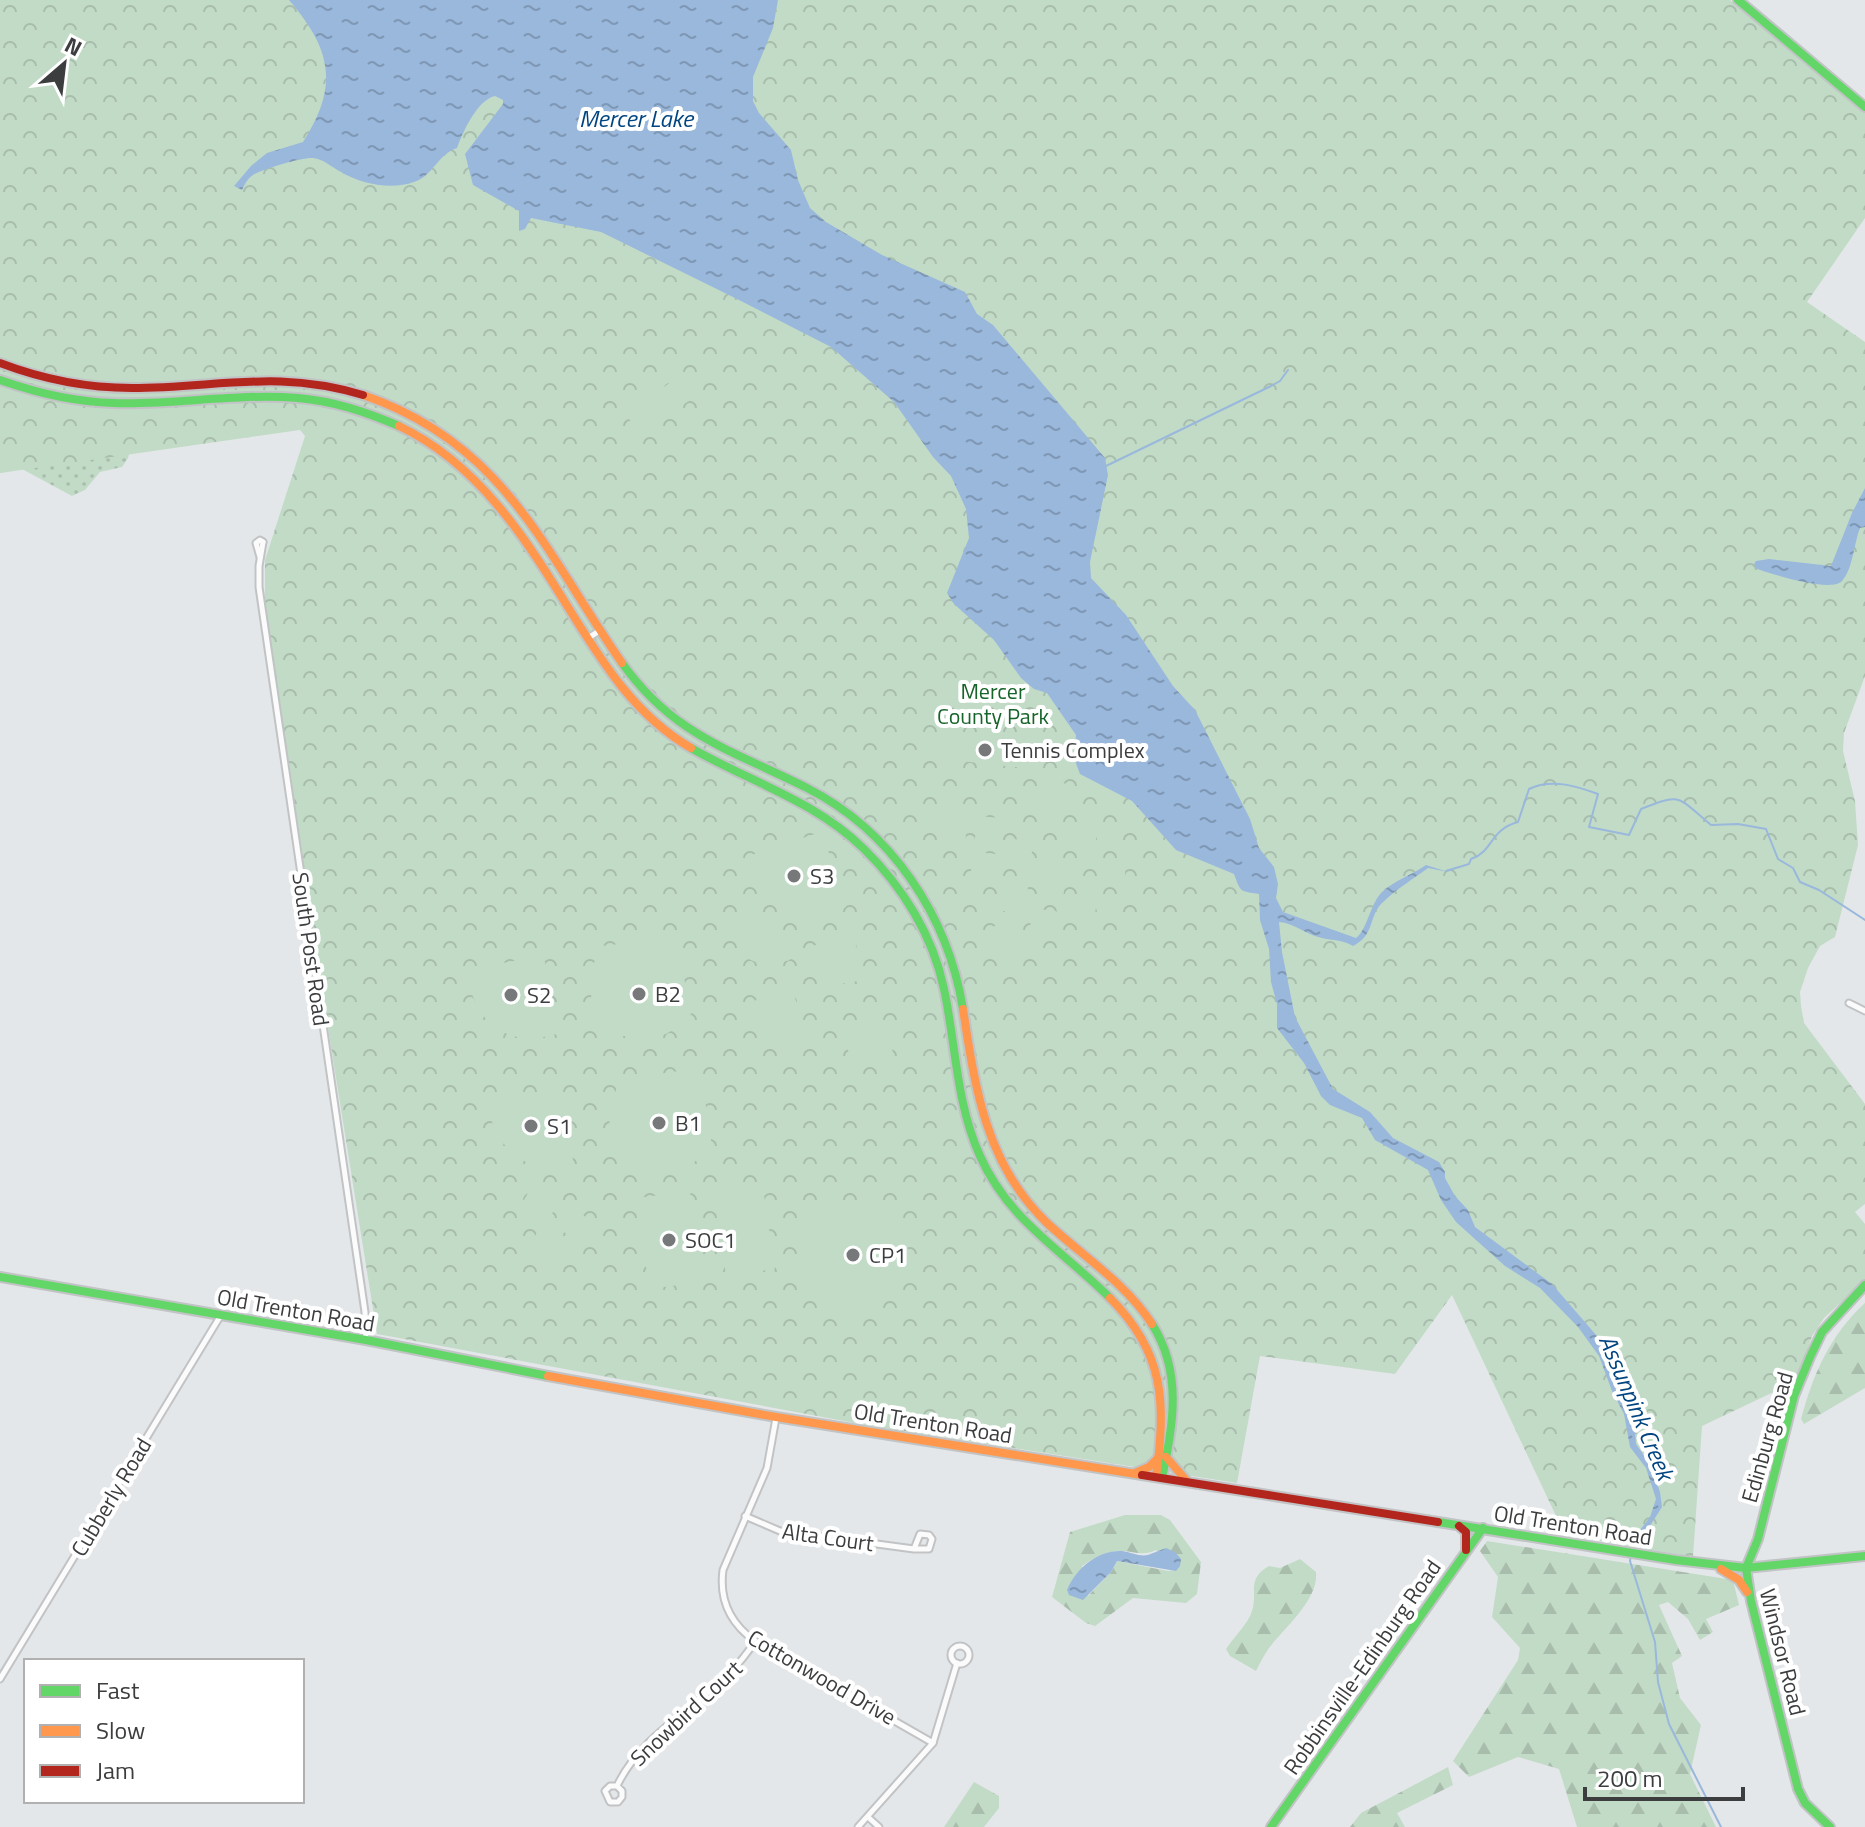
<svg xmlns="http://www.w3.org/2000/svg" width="1865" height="1827" viewBox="0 0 1865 1827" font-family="'Titillium Web',sans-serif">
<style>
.grass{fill:url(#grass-dots)}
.forest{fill:url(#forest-firs);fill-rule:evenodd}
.park{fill:url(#park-crowns)}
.pitch{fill:#c2dbc7}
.water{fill:url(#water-ripples)}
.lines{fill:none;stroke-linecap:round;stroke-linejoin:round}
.stream{stroke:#99b8dc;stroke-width:2}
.street-casing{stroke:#c1c3c5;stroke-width:9}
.fast-casing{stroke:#c1c3c5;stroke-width:12}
.slow-casing{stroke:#c1c3c5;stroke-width:12}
.jam-casing{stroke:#c1c3c5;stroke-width:12}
.street{stroke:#fbfbfc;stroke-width:5}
.fast{stroke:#63d668;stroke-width:8}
.slow{stroke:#ff974d;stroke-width:8}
.jam{stroke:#b3261e;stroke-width:8}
.poi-dot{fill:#76787a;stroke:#fff;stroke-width:3}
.labels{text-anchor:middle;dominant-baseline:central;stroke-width:8;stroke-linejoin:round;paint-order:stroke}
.park-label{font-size:22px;fill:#166429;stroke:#fff}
.poi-label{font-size:22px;fill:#3b3d3f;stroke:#fff;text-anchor:start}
.street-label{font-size:22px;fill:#3b3d3f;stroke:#fff}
.water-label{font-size:24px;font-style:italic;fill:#004480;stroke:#fff}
</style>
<defs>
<pattern id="grass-dots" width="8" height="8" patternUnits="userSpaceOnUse" patternTransform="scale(2)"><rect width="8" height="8" fill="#c2dbc7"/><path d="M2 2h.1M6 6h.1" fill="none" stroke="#a8bdac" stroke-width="1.8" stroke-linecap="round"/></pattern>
<pattern id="forest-firs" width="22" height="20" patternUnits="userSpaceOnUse" patternTransform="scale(2)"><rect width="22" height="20" fill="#c2dbc7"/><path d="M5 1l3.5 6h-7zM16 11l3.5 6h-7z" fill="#a8bdac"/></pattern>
<pattern id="park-crowns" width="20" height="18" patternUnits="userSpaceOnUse" patternTransform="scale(2)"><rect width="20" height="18" fill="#c2dbc7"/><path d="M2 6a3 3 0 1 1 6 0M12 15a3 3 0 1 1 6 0" fill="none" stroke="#a8bdac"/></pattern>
<pattern id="water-ripples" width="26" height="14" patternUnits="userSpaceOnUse" patternTransform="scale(2)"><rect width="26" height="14" fill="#99b8dc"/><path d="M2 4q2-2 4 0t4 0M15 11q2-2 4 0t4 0" fill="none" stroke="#7e97b4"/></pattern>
</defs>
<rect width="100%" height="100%" fill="#e4e7e9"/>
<polygon class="grass" points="0,394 135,431 128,458 122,467 100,472 85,490 72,496 22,469 0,473"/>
<g class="forest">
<path d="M 1865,1303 L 1865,1388 L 1804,1424 L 1801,1419 C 1813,1374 1830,1335 1865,1303 Z"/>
<path d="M 1125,1515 L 1161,1515 L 1170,1520 L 1201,1562 L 1197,1594 L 1186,1603 L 1133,1598 L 1095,1626 L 1086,1623 L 1052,1597 L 1070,1532 ZM 1156,1550 L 1176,1570 L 1168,1571 L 1117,1561 L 1111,1572 L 1088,1596 L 1082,1566 C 1092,1559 1105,1552 1118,1551 C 1133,1550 1142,1557 1156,1550 Z"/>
<polygon points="1487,1541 1733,1580 1739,1605 1706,1619 1713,1632 1700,1640 1688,1619 1668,1602 1659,1605 1682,1656 1672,1663 1680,1698 1701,1725 1690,1774 1716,1827 1577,1827 1559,1769 1518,1757 1469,1777 1453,1761 1518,1660 1520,1648 1492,1617 1498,1577 1480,1551"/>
<path d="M 1300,1559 L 1316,1572 C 1319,1599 1285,1627 1269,1648 C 1264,1655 1260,1663 1256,1671 L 1230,1656 L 1226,1649 C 1233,1638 1248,1624 1252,1611 C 1258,1593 1246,1579 1269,1566 L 1280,1568 Z"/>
<polygon points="1448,1767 1453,1785 1397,1813 1405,1827 1350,1827 1361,1813"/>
<polygon points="974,1782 999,1796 999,1808 984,1827 944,1827"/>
</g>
<polygon class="park" points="0,0 1730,0 1865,111 1865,218 1807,302 1865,342 1865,676 1844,733 1843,751 1855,801 1858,845 1835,937 1820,946 1808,968 1800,992 1801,1006 1804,1023 1865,1104 1865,1204 1855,1212 1865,1224 1865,1280 1824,1318 1812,1336 1797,1381 1702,1426 1693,1557 1565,1535 1452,1295 1395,1374 1260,1356 1237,1483 860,1424 377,1334 319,972 265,605 265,560 305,436 300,430 0,473"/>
<g class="pitch">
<polygon points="686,372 700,393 640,435 625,413"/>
<polygon points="943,732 1028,741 1026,768 941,759"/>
<polygon points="1041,781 1070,784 1066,816 1038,813"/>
<polygon points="944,812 966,815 968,817 965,842 963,844 939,839"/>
<polygon points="979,816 1000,818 1002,821 1000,846 998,848 976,845 974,843"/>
<polygon points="1074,822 1095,824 1097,827 1095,851 1092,852 1071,850 1069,848 1071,824"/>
<path d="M 815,834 L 821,838 L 826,844 L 846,907 C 797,928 761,905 745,857 Z"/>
<polygon points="1010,838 1033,843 1030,867 1027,869 1007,867 1004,865 1007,841"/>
<polygon points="975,852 996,854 999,857 996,881 993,883 970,879 973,854"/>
<polygon points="1103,858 1126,862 1124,886 1121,888 1100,886 1098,883"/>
<polygon points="1044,866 1065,868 1067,871 1063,897 1039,892 1041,868"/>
<polygon points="1005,882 1026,884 1028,887 1026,911 1023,913 1002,911 1000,909 1002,884"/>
<polygon points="1074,894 1097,898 1094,923 1091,925 1071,923 1068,920 1071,896"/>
<polygon points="1035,909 1056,911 1058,914 1056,938 1053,940 1031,938 1029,935 1032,911"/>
<path d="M 774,914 L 779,918 L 778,921 L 790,960 C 759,970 732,960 733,924 L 771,917 Z"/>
<polygon points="996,925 1017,927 1019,930 1017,954 1014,956 993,954 991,951 993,927"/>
<path d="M 849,931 L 855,934 L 854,938 L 865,978 C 833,992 817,978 810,947 L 847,934 Z"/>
<path d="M 672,938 L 677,941 L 691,1014 C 639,1075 560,1015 602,946 Z"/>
<path d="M 538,957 L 545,962 L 557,1034 C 505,1049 472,1021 467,969 Z"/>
<path d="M 791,991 L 797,994 L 795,998 L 807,1036 C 778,1050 751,1034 752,1001 L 788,994 Z"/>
<path d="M 878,1014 L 883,1017 L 882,1022 L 895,1058 C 865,1072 847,1060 839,1029 L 875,1018 Z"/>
<path d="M 694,1069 L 701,1074 L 712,1147 C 656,1207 579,1147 622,1079 Z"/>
<path d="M 559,1090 L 565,1095 L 574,1168 C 526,1174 495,1150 487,1103 Z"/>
<polygon points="532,1186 559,1202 547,1222 520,1207"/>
<polygon points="763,1188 775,1269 726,1276 715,1195"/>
<polygon points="690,1191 702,1282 649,1289 637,1198"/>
<circle cx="853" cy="1255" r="55"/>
<polygon points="569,1207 596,1223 584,1244 557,1228"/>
<polygon points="539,1229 566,1245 554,1266 527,1250"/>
</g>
<g class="water">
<path d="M 289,0 L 778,0 L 773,28 L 753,77 L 753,101 L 759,113 L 791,150 L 798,180 L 810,208 L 826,222 L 882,255 L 965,292 L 977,314 L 993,325 L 1105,458 L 1108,475 L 1090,562 L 1091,578 L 1126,615 L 1173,686 L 1195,710 L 1250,819 L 1259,848 L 1274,867 L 1278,884 L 1276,898 L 1283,912 L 1356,938 C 1367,930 1370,905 1381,893 C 1393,881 1412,875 1426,865 L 1448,872 L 1428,868 C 1413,879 1395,890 1381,904 C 1369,917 1374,936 1353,946 C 1341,939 1334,941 1322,938 C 1307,935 1294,923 1279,922 L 1282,952 L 1295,1017 L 1333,1089 L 1370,1112 L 1393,1138 L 1439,1162 L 1445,1172 L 1445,1178 L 1455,1196 L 1468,1210 L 1475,1227 L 1552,1284 L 1597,1336 L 1634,1419 L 1636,1444 L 1650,1464 L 1660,1492 L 1662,1507 L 1639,1543 L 1631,1542 L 1650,1517 L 1656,1499 L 1646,1468 L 1630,1447 L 1624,1414 L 1612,1391 L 1599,1356 L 1578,1327 L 1540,1288 L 1505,1266 L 1456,1222 L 1441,1200 L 1428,1170 L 1375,1140 L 1362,1118 L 1330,1105 L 1321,1096 L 1304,1063 L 1277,1028 L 1277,1004 L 1271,982 L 1269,949 L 1260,920 L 1259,894 C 1240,891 1241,893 1234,874 L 1176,850 L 1132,801 L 1080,774 L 1074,758 L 1076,735 L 1047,693 L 1034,689 L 1021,678 L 994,640 L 954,604 L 947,593 L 969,538 L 966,509 L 951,476 L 933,457 L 894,402 L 831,347 L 737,299 L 601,232 L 531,218 L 525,229 L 519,231 L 519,211 L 473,185 L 465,154 L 503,104 L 503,100 L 495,96 C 477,100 463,132 457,148 C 438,154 432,177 414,182 C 391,190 361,184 341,172 C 331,167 324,159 313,158 C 303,157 262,169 253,175 C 247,179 245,184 242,190 L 234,186 L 251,166 L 267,153 L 303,142 C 339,86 332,50 289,0 Z"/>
<path d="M 1865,488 L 1865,527 L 1860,528 C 1854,543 1853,569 1842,581 C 1831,593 1772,574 1757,569 L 1754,564 L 1756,561 L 1769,559 L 1831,566 L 1852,513 Z"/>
<path d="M 1166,1548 L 1175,1552 L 1181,1559 L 1180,1566 L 1176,1571 L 1117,1561 L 1111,1572 L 1083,1600 L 1069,1595 L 1067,1590 C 1076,1568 1098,1550 1122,1551 C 1130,1552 1140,1557 1148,1555 C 1154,1553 1160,1550 1166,1548 Z"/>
</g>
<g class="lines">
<g class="stream">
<polyline points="1106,466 1271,386 1280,381 1288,370"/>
<path d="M 1446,871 L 1469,864 L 1471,859 C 1494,851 1489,830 1518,822 L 1529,789 C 1551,778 1576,786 1598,794 L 1589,827 L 1629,835 L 1641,809 C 1683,792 1677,797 1711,825 L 1738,824 L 1766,829 L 1778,859 L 1793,868 L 1800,882 L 1819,890 L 1865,920"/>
<polyline points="1631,1555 1630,1561 1655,1642 1658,1682 1669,1724 1721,1827"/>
</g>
<defs>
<g id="street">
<polyline points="263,542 259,566 259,587 365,1312 366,1340"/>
<polyline points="260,557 256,543 260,540 263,542"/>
<polyline points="588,638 601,630"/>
<polyline points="1849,1003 1865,1011"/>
<path d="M 776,1418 L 767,1468 L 723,1570 C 719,1600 731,1624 755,1641 L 933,1743"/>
<polyline points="745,1516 780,1531 914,1549 929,1549 932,1539 929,1535 920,1534 914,1549"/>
<circle cx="960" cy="1655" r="9"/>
<polyline points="0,1679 221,1315"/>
<path d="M 617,1786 L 622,1791 L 622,1797 L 618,1802 L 610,1802 L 605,1791 L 610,1786 L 617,1786 C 646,1724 720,1699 755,1641"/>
<polyline points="868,1817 879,1827"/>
<polyline points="858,1827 933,1743 957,1663"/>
</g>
<g id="fast">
<polyline points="1738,0 1865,107"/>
<path d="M 0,380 C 37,393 75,402 114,403 C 176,405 237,393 298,398 C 334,401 366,412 399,426"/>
<path d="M 622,663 C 674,736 732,750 807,788 C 892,831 948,916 963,1009"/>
<path d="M 691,748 C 750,782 814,800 864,849 C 903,887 933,936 944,989 C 956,1045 956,1103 980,1156 C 1009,1221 1062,1250 1110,1298"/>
<polyline points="0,1277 366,1340 548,1376"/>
<path d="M 1152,1324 C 1183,1373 1173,1425 1162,1478"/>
<polyline points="1438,1522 1676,1560 1746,1568 1865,1556"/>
<polyline points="1271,1827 1483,1528"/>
<polyline points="1830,1827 1805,1803 1798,1789 1751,1601 1746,1568 1758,1539 1794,1396 1810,1357 1822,1332 1865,1285"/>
</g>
<g id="slow">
<path d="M 363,395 C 504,443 544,550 622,663"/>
<path d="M 399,426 C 479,464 526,539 571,612 C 604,665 636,716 691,748"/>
<path d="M 963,1009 C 975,1088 986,1164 1046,1222 C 1082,1256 1125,1282 1152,1324"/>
<path d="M 1110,1298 C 1165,1353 1166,1403 1156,1477"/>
<polyline points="548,1376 776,1417 1142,1475"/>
<polyline points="1166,1457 1186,1480"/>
<polyline points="1135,1473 1149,1467 1158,1458"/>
<polyline points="1721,1569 1739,1580 1747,1592"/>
</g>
<g id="jam">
<path d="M 0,363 C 42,379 86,388 132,388 C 217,388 276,369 363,395"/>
<polyline points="1142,1475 1438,1522"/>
<polyline points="1459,1526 1466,1532 1466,1550"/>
</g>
</defs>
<use href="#street" class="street-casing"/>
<use href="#fast" class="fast-casing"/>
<use href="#slow" class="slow-casing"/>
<use href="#jam" class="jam-casing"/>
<use href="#street" class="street"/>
<use href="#fast" class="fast"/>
<use href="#slow" class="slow"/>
<use href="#jam" class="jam"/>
</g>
<g class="poi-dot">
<circle cx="985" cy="750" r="8"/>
<circle cx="794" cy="876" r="8"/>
<circle cx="639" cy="994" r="8"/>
<circle cx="511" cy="995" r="8"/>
<circle cx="659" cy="1123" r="8"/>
<circle cx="531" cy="1126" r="8"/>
<circle cx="669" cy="1240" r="8"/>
<circle cx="853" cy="1255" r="8"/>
</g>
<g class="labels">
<g class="park-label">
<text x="993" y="691">Mercer<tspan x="993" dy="25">County Park</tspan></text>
</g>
<g class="poi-label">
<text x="1001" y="750">Tennis Complex</text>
<text x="810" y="876">S3</text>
<text x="655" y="994">B2</text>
<text x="527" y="995">S2</text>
<text x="675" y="1123">B1</text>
<text x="547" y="1126">S1</text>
<text x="685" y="1240">SOC1</text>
<text x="869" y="1255">CP1</text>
</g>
<g class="street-label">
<text transform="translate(311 949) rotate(82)">South Post Road</text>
<text transform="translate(296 1310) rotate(10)">Old Trenton Road</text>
<text transform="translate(933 1423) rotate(9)">Old Trenton Road</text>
<text transform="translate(1767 1437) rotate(-74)">Edinburg Road</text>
<text transform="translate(111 1497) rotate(-59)">Cubberly Road</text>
<text transform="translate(1573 1525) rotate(9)">Old Trenton Road</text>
<text transform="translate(828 1537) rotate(8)">Alta Court</text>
<text transform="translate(1783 1652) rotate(76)">Windsor Road</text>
<text transform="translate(1362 1667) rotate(-55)">Robbinsville-Edinburg Road</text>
<text transform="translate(822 1677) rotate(30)">Cottonwood Drive</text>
<text transform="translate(686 1713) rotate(-43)">Snowbird Court</text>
</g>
<g class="water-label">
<text x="636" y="118">Mercer Lake</text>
<text transform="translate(1637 1407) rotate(67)">Assunpink Creek</text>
</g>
</g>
<rect x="24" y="1659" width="280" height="144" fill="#ffffff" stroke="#b1b1b2" stroke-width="2"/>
<rect x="40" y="1685" width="40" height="12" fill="#63d668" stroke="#b1b1b2" stroke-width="2"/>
<text x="96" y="1699" font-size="24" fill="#3b3d3f">Fast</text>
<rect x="40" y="1725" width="40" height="12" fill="#ff974d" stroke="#b1b1b2" stroke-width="2"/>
<text x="96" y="1739" font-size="24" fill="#3b3d3f">Slow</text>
<rect x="40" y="1765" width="40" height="12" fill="#b3261e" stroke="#b1b1b2" stroke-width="2"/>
<text x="96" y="1779" font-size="24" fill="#3b3d3f">Jam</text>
<g transform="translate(64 64) rotate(28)" stroke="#ffffff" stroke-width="6" paint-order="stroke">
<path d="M0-6L14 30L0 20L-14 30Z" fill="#3b3d3f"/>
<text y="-12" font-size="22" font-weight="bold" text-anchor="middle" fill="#3b3d3f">N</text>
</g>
<path d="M1585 1787v12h158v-12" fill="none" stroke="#3b3d3f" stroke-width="4"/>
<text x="1597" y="1787" font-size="24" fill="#3b3d3f" stroke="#ffffff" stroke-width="6" paint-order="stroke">200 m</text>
</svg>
